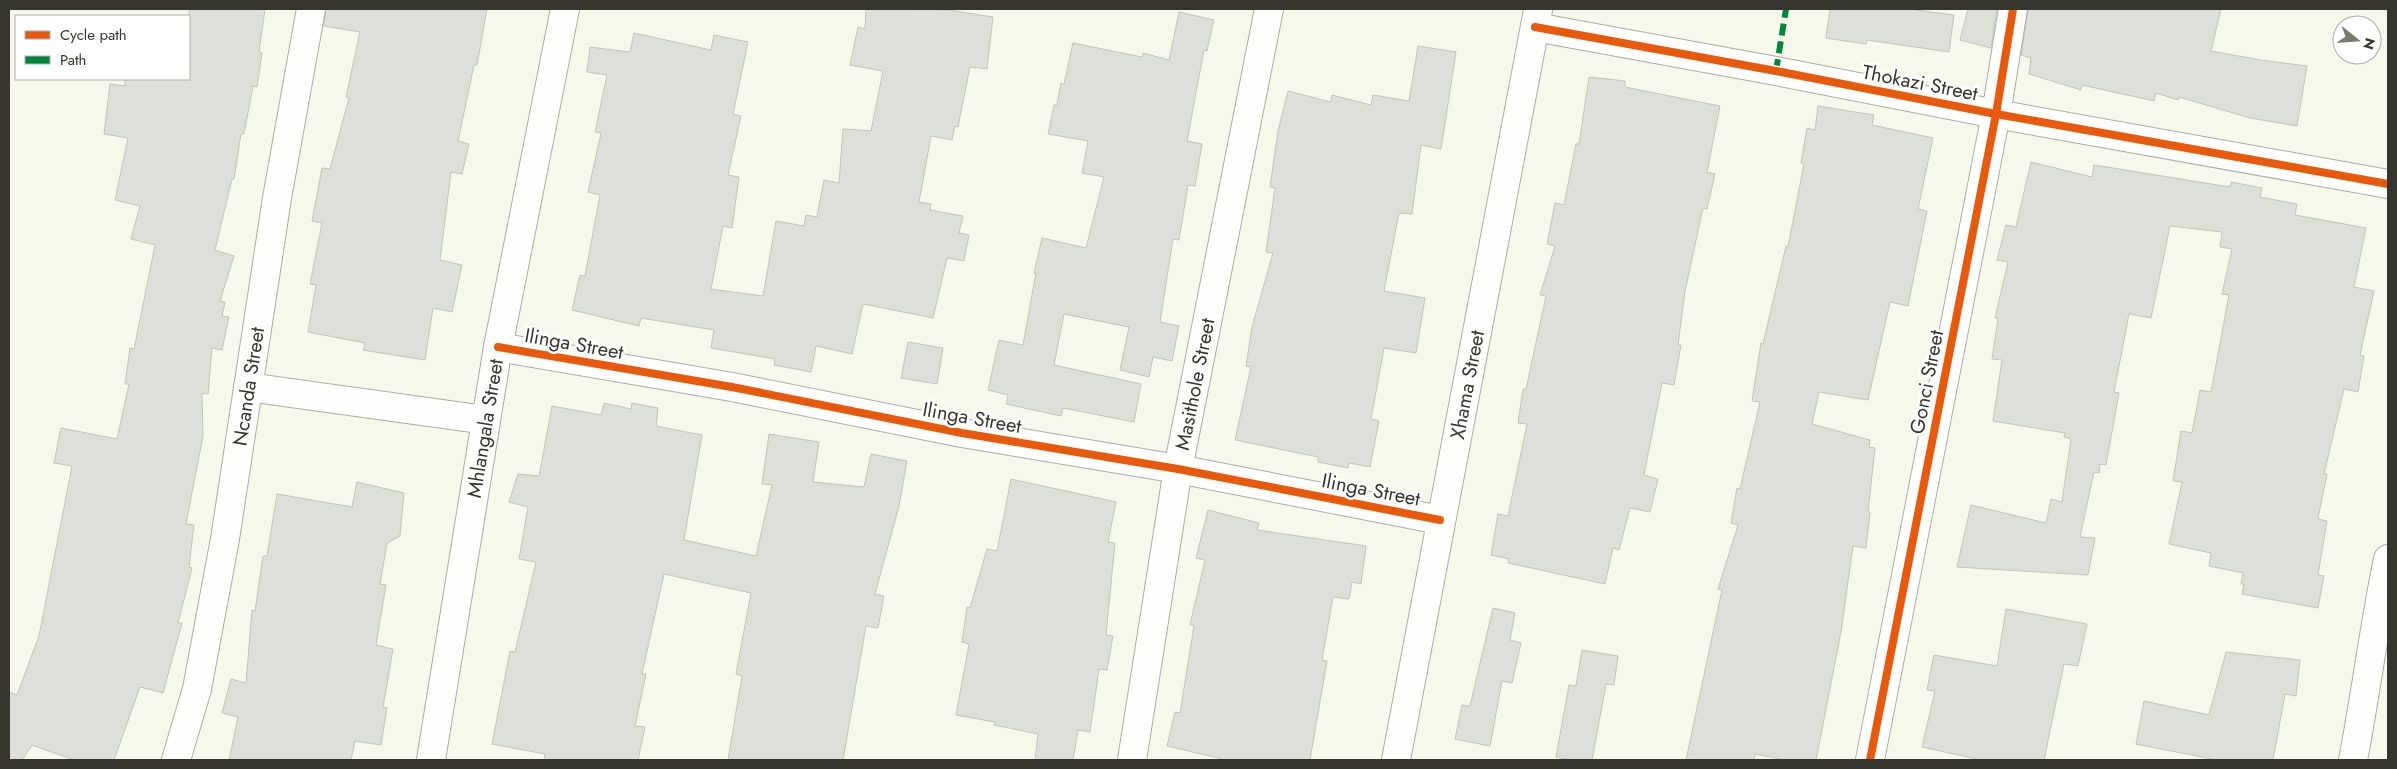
<svg xmlns="http://www.w3.org/2000/svg" width="2397" height="769" viewBox="0 0 2397 769" font-family="Jost,sans-serif">
<style>
.building{fill:#dde0d8;stroke:#c2c5bc}
.lines{fill:none;stroke-linecap:round;stroke-linejoin:round}
.minor-casing{stroke:#acada3;stroke-width:30}
.minor{stroke:#fefefc;stroke-width:28}
.quiet{stroke:#00873e;stroke-width:6;stroke-dasharray:12 6;stroke-linecap:butt}
.cycleway-casing{stroke:#fff;stroke-width:11}
.cycleway{stroke:#e8590c;stroke-width:8}
.labels{text-anchor:middle;dominant-baseline:central;stroke-width:5;stroke-linejoin:round;paint-order:stroke}
.street-label{font-size:20px;fill:#36362e;stroke:#fff}
</style>
<rect width="100%" height="100%" fill="#f7f8ec"/>
<g class="building">
<polygon points="189,9 265,9 259,52 262,53 257,87 253,86 244,134 241,134 234,179 232,179 215,250 234,256 220,301 225,302 222,316 229,317 222,350 212,348 208,394 202,393 203,436 186,524 194,525 189,567 192,568 178,623 182,623 163,693 140,687 114,760 74,760 32,745 22,760 9,760 9,692 17,695 39,636 72,466 54,463 61,428 117,439 129,384 125,384 130,348 134,349 155,245 131,239 140,206 115,200 128,138 104,134 110,84 125,86 125,79 189,79"/>
<polygon points="326,9 487,9 477,65 474,65 458,141 469,144 462,174 451,172 440,260 462,265 452,312 433,308 425,360 363,350 365,343 308,332 316,285 310,284 322,223 312,221 322,168 330,169 349,98 346,97 360,32 324,26"/>
<polygon points="866,9 948,10 993,17 987,69 970,67 958,127 955,126 952,140 931,136 919,202 931,204 930,210 963,216 959,233 969,235 964,261 947,258 933,318 863,304 852,354 816,346 811,372 774,365 775,359 711,348 714,330 641,318 639,326 572,310 580,275 585,276 600,195 588,192 601,133 595,132 607,75 587,72 590,47 630,52 634,33 711,50 714,35 748,42 733,114 741,116 728,175 739,177 732,228 723,226 711,289 763,296 776,221 804,226 806,215 817,217 824,180 839,183 843,129 871,131 883,71 850,65 858,27 865,29"/>
<polygon points="1830,9 1909,9 1954,15 1949,52 1867,40 1866,44 1826,38"/>
<polygon points="1968,9 1997,9 1991,48 1960,40"/>
<polygon points="2028,9 2221,9 2211,51 2261,60 2307,66 2297,126 2250,118 2179,97 2178,100 2156,93 2154,101 2082,85 2081,90 2029,74 2031,58 2021,55"/>
<polygon points="1179,12 1214,20 1207,51 1204,50 1187,141 1202,144 1195,186 1188,185 1179,240 1173,239 1160,322 1179,326 1172,361 1153,357 1149,377 1120,370 1129,327 1064,314 1054,365 1141,384 1134,422 1063,408 1061,416 1006,404 1008,395 988,390 999,340 1023,345 1036,273 1034,273 1042,238 1086,248 1104,177 1082,173 1088,141 1048,134 1054,105 1057,105 1061,83 1064,84 1073,43 1142,57 1143,53 1169,60"/>
<polygon points="1418,46 1456,52 1441,149 1421,145 1412,214 1399,213 1384,291 1425,298 1416,353 1384,348 1371,419 1379,421 1370,467 1349,463 1348,468 1318,462 1318,457 1235,440 1251,367 1246,366 1252,327 1273,253 1266,252 1275,188 1270,187 1278,131 1288,91 1331,102 1332,95 1371,105 1373,95 1409,101"/>
<polygon points="1589,77 1625,81 1625,87 1720,106 1707,172 1715,174 1707,209 1703,208 1685,291 1678,345 1681,345 1674,385 1662,383 1644,475 1658,479 1650,512 1630,508 1619,550 1613,548 1605,584 1508,563 1509,559 1491,555 1498,514 1508,516 1527,424 1518,423 1523,389 1526,389 1546,296 1540,295 1555,246 1547,244 1555,203 1564,205 1576,144 1579,144"/>
<polygon points="1818,106 1874,115 1872,125 1933,138 1918,209 1927,211 1908,306 1890,302 1868,400 1819,392 1812,424 1870,440 1869,447 1875,448 1868,511 1870,512 1866,548 1853,546 1841,632 1816,760 1785,760 1755,754 1754,760 1686,760 1722,590 1718,589 1738,525 1731,523 1737,488 1740,489 1760,402 1752,401 1761,343 1763,344 1786,246 1788,247 1804,164 1801,163 1807,128 1815,130"/>
<polygon points="2031,162 2092,177 2094,165 2230,187 2231,182 2262,188 2260,197 2297,204 2295,215 2366,228 2354,287 2374,291 2360,355 2364,356 2358,392 2344,389 2324,474 2327,474 2318,519 2327,521 2318,575 2324,576 2318,608 2242,594 2244,584 2241,584 2243,573 2209,566 2211,553 2169,544 2182,482 2173,481 2181,431 2192,433 2200,390 2211,392 2229,295 2222,294 2232,249 2220,247 2222,232 2170,226 2151,318 2129,314 2114,392 2119,393 2106,465 2100,464 2099,473 2094,472 2080,537 2095,538 2088,575 1957,567 1971,505 2046,523 2051,499 2062,502 2071,439 2064,437 2065,433 1993,421 2002,360 1992,359 1998,319 1995,318 2008,262 1997,260 2006,225 2016,227"/>
<polygon points="908,342 943,348 937,384 901,378"/>
<polygon points="604,403 631,409 632,403 658,408 656,426 702,435 684,540 756,556 772,485 762,484 769,434 819,442 813,482 864,487 871,454 907,461 899,506 875,594 884,596 878,628 866,626 843,760 728,760 742,676 736,674 751,593 664,574 642,674 646,674 635,726 645,727 638,760 544,760 545,754 492,744 510,651 515,652 536,562 519,559 528,507 509,502 518,474 539,476 552,406 601,415"/>
<polygon points="1011,479 1116,502 1108,542 1115,543 1106,635 1113,636 1107,670 1099,669 1090,732 1078,730 1073,760 1035,760 1038,734 994,725 995,722 956,715 969,644 962,642 967,607 970,608 987,549 997,551"/>
<polygon points="357,482 404,493 400,536 387,543 380,584 386,585 376,645 393,649 383,707 387,708 381,745 355,741 351,760 229,760 238,717 222,713 231,679 246,683 252,610 255,611 263,556 267,556 277,494 352,507"/>
<polygon points="1208,510 1259,523 1257,530 1366,546 1361,584 1352,582 1349,599 1333,597 1322,660 1327,661 1310,760 1227,760 1167,746 1175,712 1180,713 1194,626 1190,625 1205,560 1196,558"/>
<polygon points="1493,608 1515,613 1510,640 1521,643 1512,683 1502,681 1490,746 1455,739 1462,705 1470,706"/>
<polygon points="2006,609 2087,624 2078,666 2064,664 2044,760 1981,760 1922,747 1935,691 1927,690 1934,655 1997,666"/>
<polygon points="1582,650 1618,656 1614,685 1606,684 1592,760 1571,760 1556,757 1569,685 1576,686"/>
<polygon points="2226,652 2300,660 2296,696 2285,694 2273,760 2217,760 2136,744 2144,701 2209,715"/>
</g>
<g class="lines">
<defs>
<g id="minor">
<polyline points="1535,27 1776,71 1996,114 2388,184"/>
<polyline points="498,347 732,387 962,433 1178,469 1440,520"/>
<polyline points="248,387 486,420"/>
<path id="s1" d="M 176,760 L 197,689 L 225,539 L 277,198 L 311,9"/>
<path id="s2" d="M 431,760 L 498,347 L 565,9"/>
<path id="s3" d="M 1132,760 L 1178,469 L 1269,9"/>
<path id="s4" d="M 1396,760 L 1538,10"/>
<polyline points="1870,760 1996,114 2013,9"/>
<path d="M 2353,760 C 2366,693 2374,626 2388,559"/>
</g>
</defs>
<use href="#minor" class="minor-casing"/>
<use href="#minor" class="minor"/>
<polyline class="quiet" points="1776,71 1786,9"/>
<defs>
<g id="cycleway">
<polyline points="1535,27 1776,71 1996,114 2388,184"/>
<polyline points="498,347 732,387 962,433 1178,469 1440,520"/>
<polyline points="1870,760 1996,114 2013,9"/>
</g>
</defs>
<use href="#cycleway" class="cycleway-casing"/>
<use href="#cycleway" class="cycleway"/>
</g>
<g class="labels">
<g class="street-label">
<text transform="translate(1920 83) rotate(11)">Thokazi Street</text>
<text transform="translate(574 344) rotate(10)">Ilinga Street</text>
<text transform="translate(1927 382) rotate(-79)">Gonci Street</text>
<text stroke="none"><textPath href="#s3" startOffset="381">Masithole Street</textPath></text>
<text stroke="none"><textPath href="#s4" startOffset="382">Xhama Street</textPath></text>
<text stroke="none"><textPath href="#s1" startOffset="381">Ncanda Street</textPath></text>
<text transform="translate(972 418) rotate(10)">Ilinga Street</text>
<text stroke="none"><textPath href="#s2" startOffset="336">Mhlangala Street</textPath></text>
<text transform="translate(1371 490) rotate(11)">Ilinga Street</text>
</g>
</g>
<rect width="2397" height="769" fill="none" stroke="#36362e" stroke-width="20"/>
<rect x="15" y="15" width="175" height="65" fill="#ffffff" stroke="#afafab"/>
<rect x="25" y="31" width="25" height="8" fill="#e8590c" stroke="#afafab"/>
<text x="60" y="40" font-size="15" fill="#36362e">Cycle path</text>
<rect x="25" y="56" width="25" height="8" fill="#00873e" stroke="#afafab"/>
<text x="60" y="65" font-size="15" fill="#36362e">Path</text>
<g transform="translate(2357 40) rotate(107)"><circle r="24" fill="#ffffff" stroke="#afafab"/>
<path d="M0-4L9 19L0 12L-9 19Z" fill="#7a7a70"/>
<text y="-8" font-size="14" font-weight="bold" text-anchor="middle" fill="#36362e">N</text>
</g>
</svg>
